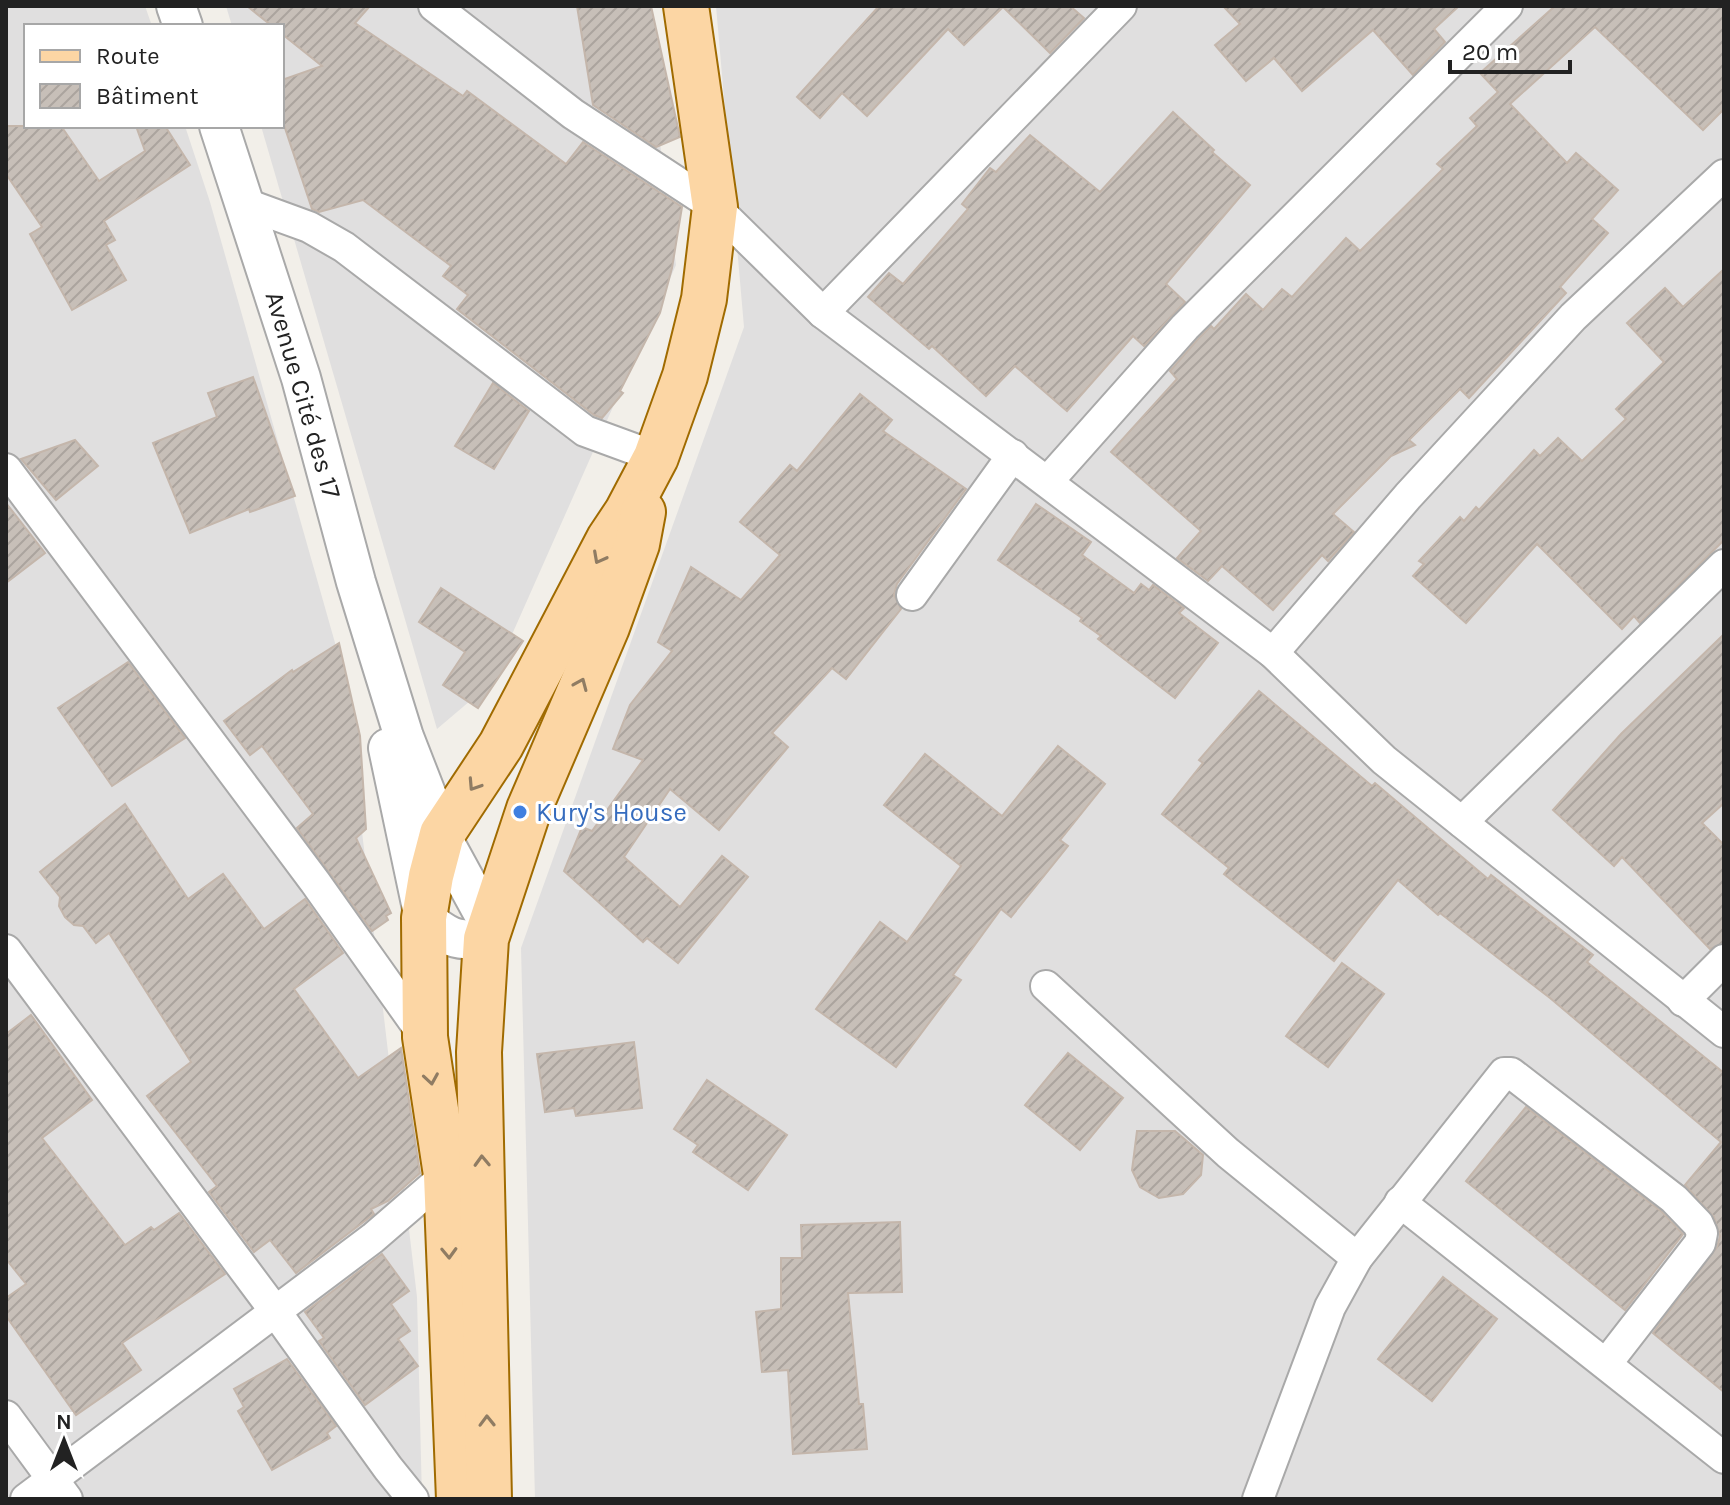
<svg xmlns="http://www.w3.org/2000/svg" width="1730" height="1505" viewBox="0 0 1730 1505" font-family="Karla,sans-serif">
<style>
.residential{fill:#e0dfdf}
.building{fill:url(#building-hatch);stroke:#c4b6ab;stroke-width:2}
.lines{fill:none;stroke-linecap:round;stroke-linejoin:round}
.minor-casing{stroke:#a9a9a9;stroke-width:34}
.tertiary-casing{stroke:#a9a9a9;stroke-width:42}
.primary-casing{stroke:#a06b00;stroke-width:48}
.minor{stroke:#fff;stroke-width:30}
.tertiary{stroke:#fff;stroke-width:38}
.primary{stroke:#fcd6a4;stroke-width:44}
.oneway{stroke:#8f7c63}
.shop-dot{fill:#3f7fe0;stroke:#fff;stroke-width:3}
.labels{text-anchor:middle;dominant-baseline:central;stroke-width:6;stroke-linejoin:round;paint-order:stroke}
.street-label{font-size:26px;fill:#222;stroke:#fff}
.shop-label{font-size:26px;fill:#366cbe;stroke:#fff;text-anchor:start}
</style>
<defs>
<pattern id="building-hatch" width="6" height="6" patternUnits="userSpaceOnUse" patternTransform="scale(2)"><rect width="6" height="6" fill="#c7bfb8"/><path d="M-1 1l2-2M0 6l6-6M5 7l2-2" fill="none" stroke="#aba49e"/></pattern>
</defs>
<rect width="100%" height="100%" fill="#f2efe9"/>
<g class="residential">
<polygon points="6,6 145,6 152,26 26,26 26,126 185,126 210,202 343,671 417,1297 422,1499 6,1499"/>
<polygon points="226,6 642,6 676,265 490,684 437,729 261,126 282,126 282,26 232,26"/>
<polygon points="716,6 1724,6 1724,1499 535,1499 521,948 744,327"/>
</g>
<g class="building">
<polygon points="247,6 370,6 355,23 463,96 467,91 566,164 583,142 682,207 672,268 660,313 620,391 623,393 602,418 594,415 457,309 468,295 443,276 451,266 363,200 319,212 312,209 282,119 282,80 322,66 282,34 282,26 272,26"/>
<polygon points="577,6 651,6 680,137 656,147 593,105"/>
<polygon points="879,6 1070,6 1084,18 1050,53 1003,7 964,45 948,29 867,116 842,93 820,118 797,97"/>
<polygon points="1223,6 1459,6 1434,29 1445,42 1413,75 1373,30 1302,91 1274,58 1246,81 1215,45 1240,24"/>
<polygon points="1555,6 1724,6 1724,109 1703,130 1595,27 1510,104 1567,163 1576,153 1618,190 1592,219 1608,233 1560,287 1566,293 1469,398 1460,389 1409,440 1415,445 1391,456 1333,514 1354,532 1328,561 1322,555 1273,610 1222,566 1208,581 1177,558 1201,531 1111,452 1177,379 1170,371 1198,339 1211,326 1214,329 1246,294 1263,310 1282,289 1292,297 1346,238 1360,251 1443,169 1437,164 1477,126 1470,118 1498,92 1480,73"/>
<polygon points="1173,112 1214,150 1212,152 1250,185 1166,284 1185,302 1144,346 1133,336 1067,411 1015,366 986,396 932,346 929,349 868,297 889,273 903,284 968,209 962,204 990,168 996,172 1030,135 1100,192"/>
<polygon points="6,126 61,126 99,181 145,151 136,126 165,126 190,165 104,221 115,240 106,245 126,280 72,310 30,234 42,227 6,174"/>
<polygon points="1724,269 1724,540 1640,623 1634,616 1622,629 1537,544 1466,623 1413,576 1424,564 1419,561 1460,517 1464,521 1476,507 1479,510 1534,450 1540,456 1558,438 1582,461 1626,419 1616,409 1664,362 1627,323 1665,288 1683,307"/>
<polygon points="253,377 295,496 250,512 249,509 190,533 153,443 217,417 208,393"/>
<polygon points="493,383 529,411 494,469 455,446"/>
<polygon points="860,394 892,420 883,431 966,489 897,584 894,595 901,609 846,679 832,668 772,733 788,747 719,830 670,789 624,857 680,907 722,856 748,877 678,963 647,938 643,942 564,871 582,827 592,831 643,760 613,749 630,705 672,651 658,642 691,567 741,600 780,555 740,522 790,465 797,471"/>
<polygon points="75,440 98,466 56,500 21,459"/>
<polygon points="6,503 45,553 6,583"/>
<polygon points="1036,504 1091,542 1082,555 1134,593 1141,584 1149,590 1153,585 1184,608 1179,613 1218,643 1175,698 1098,639 1101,636 1080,621 1082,618 998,560"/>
<polygon points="441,588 523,641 478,708 443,685 465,652 419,622"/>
<polygon points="1724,634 1724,803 1702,823 1724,845 1724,943 1710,949 1622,857 1614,866 1553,810 1621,734"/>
<polygon points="339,643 360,736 366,829 356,838 391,913 386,916 388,920 372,931 297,828 313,814 262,746 250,755 224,721 292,670 293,672"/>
<polygon points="128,662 185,738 112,786 58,708"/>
<polygon points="1259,691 1372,786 1375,783 1488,879 1491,875 1593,955 1587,962 1724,1073 1724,1392 1653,1333 1717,1247 1720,1236 1714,1217 1685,1185 1721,1142 1550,998 1440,913 1438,915 1398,880 1334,961 1224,874 1229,868 1162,814 1203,763 1199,760"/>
<polygon points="1058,746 1105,784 1060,840 1068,846 1011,917 1001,909 953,975 961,980 896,1067 816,1009 880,922 907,942 961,866 884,805 925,754 1002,816"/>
<polygon points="125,804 188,899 223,874 264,929 305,899 343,953 294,989 358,1078 401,1048 420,1173 388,1201 371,1209 374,1214 296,1273 270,1240 254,1252 209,1192 217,1186 147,1096 191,1062 109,933 96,943 83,926 74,925 65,917 59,906 60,897 40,872"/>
<polygon points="1342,963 1384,994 1328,1067 1286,1036"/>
<polygon points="31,1015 92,1100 42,1138 125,1245 151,1227 154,1230 179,1213 225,1274 122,1343 141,1370 76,1415 6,1316 6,1298 26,1284 6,1259 6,1034"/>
<polygon points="634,1042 642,1108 576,1116 574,1108 545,1112 537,1054"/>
<polygon points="1068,1053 1123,1098 1080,1150 1025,1105"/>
<polygon points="707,1080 787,1135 748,1190 693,1152 698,1145 674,1129"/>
<polygon points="1526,1107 1662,1212 1683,1234 1625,1310 1466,1181"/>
<polygon points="1137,1131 1175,1131 1203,1155 1201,1175 1183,1194 1159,1198 1140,1187 1132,1170"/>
<polygon points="900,1222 902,1292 848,1293 859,1404 863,1404 867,1449 793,1454 788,1370 762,1372 756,1312 781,1309 781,1258 802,1258 801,1225"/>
<polygon points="382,1254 409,1291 391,1304 410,1331 398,1339 418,1366 365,1405 319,1341 324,1338 305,1312"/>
<polygon points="1443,1277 1497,1319 1432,1401 1378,1359"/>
<polygon points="287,1359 336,1426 327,1433 330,1438 272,1470 238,1411 244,1407 234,1389"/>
</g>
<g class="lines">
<defs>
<g id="minor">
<polyline points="434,6 573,114 715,207 823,313 1273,653 1384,760 1724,1032"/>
<polyline points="246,204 309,227 344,247 585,431 656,457"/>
<polyline points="823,313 1121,6"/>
<polyline points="6,469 315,882 425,1037"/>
<polyline points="1048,481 1185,327 1507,6"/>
<polyline points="912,595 1013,455"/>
<polyline points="1273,653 1408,496 1573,317 1724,175"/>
<polyline points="1462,822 1724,565"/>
<polyline points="6,950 275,1311 388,1468 413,1499"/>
<polyline points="1046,986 1228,1153 1357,1258"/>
<polyline points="1683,1001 1724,960"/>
<polyline points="1400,1202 1724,1458"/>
<polyline points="6,1416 67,1499"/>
<polyline points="26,1499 373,1238 446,1175"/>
<polyline points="1258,1499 1330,1307 1357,1258 1504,1073 1511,1073 1674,1199 1698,1224 1702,1233 1700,1243 1606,1364"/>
</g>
<g id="tertiary">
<polyline points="176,6 183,26"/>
<polyline points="219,126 301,378 356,582 404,737 447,847 489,924"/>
<path d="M 388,748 L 424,918 C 447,937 455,942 486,939"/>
</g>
<g id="primary">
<polyline points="459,1499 446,1175 425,1037 424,918 431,876 442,834 501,745 609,539 627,512 656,457 685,376 704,299 715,207 686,6"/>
<polyline points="489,1499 479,1052 486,939 529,809 607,627 637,544 643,512"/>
</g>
</defs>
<use href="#minor" class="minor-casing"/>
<use href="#tertiary" class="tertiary-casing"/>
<use href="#primary" class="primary-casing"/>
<use href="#minor" class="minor"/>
<use href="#tertiary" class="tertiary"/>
<use href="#primary" class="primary"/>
</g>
<defs><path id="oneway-chevron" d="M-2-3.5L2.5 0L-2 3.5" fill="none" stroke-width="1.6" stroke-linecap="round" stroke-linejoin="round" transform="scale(2)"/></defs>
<g class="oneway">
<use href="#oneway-chevron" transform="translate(599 558) rotate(118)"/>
<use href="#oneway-chevron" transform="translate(581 684) rotate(-67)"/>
<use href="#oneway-chevron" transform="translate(474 785) rotate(123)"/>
<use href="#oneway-chevron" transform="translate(431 1079) rotate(81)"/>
<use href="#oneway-chevron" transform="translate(482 1161) rotate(-92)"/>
<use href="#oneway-chevron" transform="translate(449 1253) rotate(88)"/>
<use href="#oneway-chevron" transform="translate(487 1421) rotate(-91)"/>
</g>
<circle class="shop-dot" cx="520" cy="812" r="8"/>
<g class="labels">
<g class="street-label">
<text transform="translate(303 395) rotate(74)">Avenue Cité des 17</text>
</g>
<g class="shop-label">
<text x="536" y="812">Kury's House</text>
</g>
</g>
<rect width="1730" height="1505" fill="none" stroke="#222222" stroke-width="16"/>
<rect x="24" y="24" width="260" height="104" fill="#ffffff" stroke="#a7a7a7" stroke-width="2"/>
<rect x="40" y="50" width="40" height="12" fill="#fcd6a4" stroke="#a7a7a7" stroke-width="2"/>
<text x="96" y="64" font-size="24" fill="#222222">Route</text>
<rect x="40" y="84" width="40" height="24" fill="url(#building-hatch)" stroke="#a7a7a7" stroke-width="2"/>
<text x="96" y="104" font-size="24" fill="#222222">Bâtiment</text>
<g transform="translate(64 1441)" stroke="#ffffff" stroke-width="6" paint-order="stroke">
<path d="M0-6L14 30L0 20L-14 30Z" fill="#222222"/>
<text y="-12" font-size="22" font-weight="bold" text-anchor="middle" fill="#222222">N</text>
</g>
<path d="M1450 60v12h120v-12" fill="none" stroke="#222222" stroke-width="4"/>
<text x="1462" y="60" font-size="24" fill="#222222" stroke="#ffffff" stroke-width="6" paint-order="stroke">20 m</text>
</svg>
